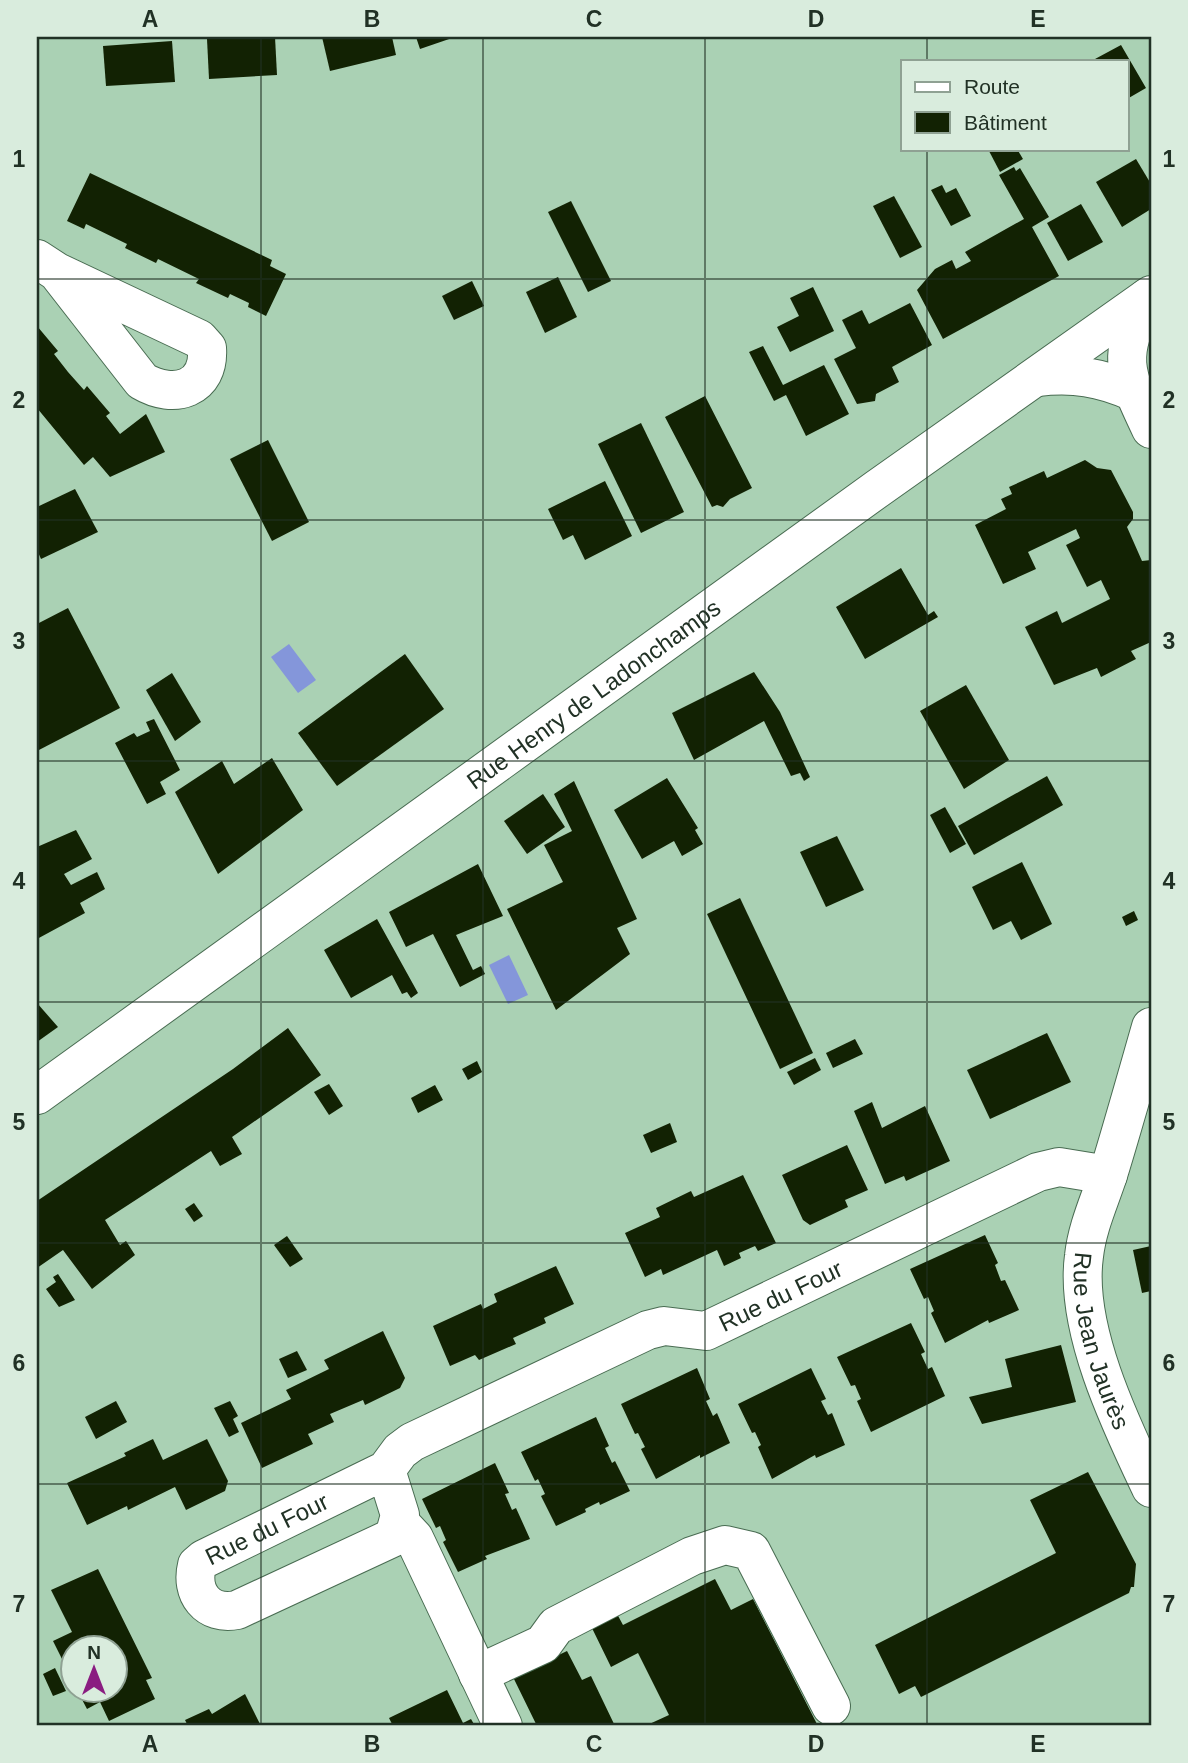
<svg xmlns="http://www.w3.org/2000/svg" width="1188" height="1763" viewBox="0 0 1188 1763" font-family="Arial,sans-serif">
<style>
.water{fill:#8496da}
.building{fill:#122203}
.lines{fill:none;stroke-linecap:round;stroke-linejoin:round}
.minor-casing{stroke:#496c52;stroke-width:40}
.minor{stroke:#fff;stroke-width:38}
.grid{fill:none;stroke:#213125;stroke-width:2;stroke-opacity:0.55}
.labels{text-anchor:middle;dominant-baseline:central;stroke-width:7;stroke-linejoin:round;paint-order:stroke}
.street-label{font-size:24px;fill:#213125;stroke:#d9ecdd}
.neatline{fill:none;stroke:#213125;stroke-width:2.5}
.grid-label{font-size:23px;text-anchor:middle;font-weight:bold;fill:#213125}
</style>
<rect width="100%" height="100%" fill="#aad1b4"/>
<g class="water">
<polygon points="289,644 316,680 298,693 271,657"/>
<polygon points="509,955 528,995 508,1004 489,965"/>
</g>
<g class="building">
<polygon points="238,37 275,37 277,75 209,79 207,39"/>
<polygon points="322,37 392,37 396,55 330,71"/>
<polygon points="416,37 455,37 420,49"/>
<polygon points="172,41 175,82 106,86 103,46"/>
<polygon points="1121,45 1146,88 1127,99 1127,61 1095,59"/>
<polygon points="994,149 1017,149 1023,159 1000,172 989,151"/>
<polygon points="1136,159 1151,184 1151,209 1122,227 1096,182"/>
<polygon points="1014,167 1016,171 1020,168 1049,217 1032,227 1059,276 943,339 917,290 935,269 952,260 956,269 971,261 965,252 1024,219 999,175"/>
<polygon points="90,173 272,260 270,266 286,274 266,316 248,307 249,303 230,294 228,298 196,283 199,279 158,259 156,263 125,248 127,244 86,224 84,229 67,221"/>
<polygon points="942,185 946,193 956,188 971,216 951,226 931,190"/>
<polygon points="894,196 922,247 900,258 873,206"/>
<polygon points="571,201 611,281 588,292 548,212"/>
<polygon points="1081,204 1103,242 1068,261 1047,223"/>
<polygon points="558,277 577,317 545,333 526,292"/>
<polygon points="472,281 484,306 454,320 442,296"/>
<polygon points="813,287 834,331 790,352 777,327 799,316 790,298"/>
<polygon points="910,303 932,345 892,367 899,382 876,394 875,401 857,404 834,359 856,348 842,320 862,310 869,324"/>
<polygon points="37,326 58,351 54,354 68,372 84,390 87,386 110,413 106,416 120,434 146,414 165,452 110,477 93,457 84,465 37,408"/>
<polygon points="763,346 783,385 824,365 849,414 806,436 786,395 774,401 749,352"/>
<polygon points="705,396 752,488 730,499 723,507 717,505 712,507 665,417"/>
<polygon points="641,423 684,512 641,533 598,444"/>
<polygon points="268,440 309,522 272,541 230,459"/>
<polygon points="1085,460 1097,468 1111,470 1133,512 1133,519 1127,527 1142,561 1151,560 1151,642 1131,651 1136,659 1101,677 1097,668 1054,685 1025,627 1057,611 1062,623 1110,599 1101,580 1087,587 1066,545 1080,538 1076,529 1028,552 1036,569 1003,584 975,525 1006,509 1001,499 1012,494 1009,487 1044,471 1047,478"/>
<polygon points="605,481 632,536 585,560 573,535 563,540 548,509"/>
<polygon points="75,489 98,532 41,559 37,550 37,507"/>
<polygon points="901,568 928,615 934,611 938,617 865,659 836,607"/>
<polygon points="68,608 120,708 37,751 37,624"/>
<polygon points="405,654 444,709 337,786 298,733"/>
<polygon points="754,672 780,712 810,777 804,781 800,773 791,776 764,721 694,760 672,713"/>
<polygon points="172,673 201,722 175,741 146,690"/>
<polygon points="966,685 1009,760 964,789 920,711"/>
<polygon points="154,719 180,770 160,782 166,794 147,804 115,743 134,733 137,737 150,731 146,722"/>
<polygon points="272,758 303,810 218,874 175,792 222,761 234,784"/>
<polygon points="1047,776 1063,805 974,855 958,826"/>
<polygon points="667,778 698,828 695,830 703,844 682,856 674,841 642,859 614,810"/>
<polygon points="574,781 637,919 617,928 630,954 556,1010 507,909 563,882 544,845 572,831 554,794"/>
<polygon points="543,794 565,827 527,854 504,821"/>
<polygon points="945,807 966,844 950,853 930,815"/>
<polygon points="76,830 92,859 64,874 71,885 97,872 105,889 80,903 85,913 37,939 37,847"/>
<polygon points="837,836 864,890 826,907 800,852"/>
<polygon points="1022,862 1052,924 1021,940 1011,921 993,930 972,887"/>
<polygon points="478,864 503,916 456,935 473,970 481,966 485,974 460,987 433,934 406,947 389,912"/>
<polygon points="740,898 813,1053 780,1069 707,914"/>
<polygon points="1134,911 1138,920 1126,926 1122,917"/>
<polygon points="377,919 418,993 411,998 407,992 402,994 392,975 351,998 324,950"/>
<polygon points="37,1003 58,1027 37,1042"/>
<polygon points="288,1028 321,1075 232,1137 242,1154 220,1166 211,1151 105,1220 120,1245 126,1241 135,1255 92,1289 63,1250 37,1268 37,1201 233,1069"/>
<polygon points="1047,1033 1071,1082 990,1119 967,1070"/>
<polygon points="855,1039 863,1054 833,1068 826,1053"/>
<polygon points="815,1058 821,1070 794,1085 787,1072"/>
<polygon points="477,1061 482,1072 468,1080 462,1069"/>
<polygon points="329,1084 343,1106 329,1115 314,1092"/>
<polygon points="435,1085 443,1100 418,1113 411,1098"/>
<polygon points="872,1102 882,1128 925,1106 950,1161 906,1181 904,1176 885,1184 854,1111"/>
<polygon points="670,1123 677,1142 651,1153 643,1135"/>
<polygon points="847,1145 868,1190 845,1200 848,1207 810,1225 803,1220 782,1175"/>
<polygon points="743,1175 776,1243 758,1251 755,1246 739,1253 741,1258 724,1266 717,1250 663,1275 661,1269 645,1277 625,1233 660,1217 656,1208 691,1191 694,1197"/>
<polygon points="194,1203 203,1216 194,1222 185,1209"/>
<polygon points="985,1235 998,1263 995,1265 1001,1281 1005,1280 1019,1310 989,1323 988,1320 945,1343 931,1313 934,1311 928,1297 924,1299 910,1269"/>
<polygon points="287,1236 303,1259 290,1267 274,1245"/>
<polygon points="1151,1246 1151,1291 1142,1293 1133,1250"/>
<polygon points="556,1266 574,1304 544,1318 546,1323 513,1338 516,1344 479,1360 475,1355 450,1366 433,1326 481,1304 483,1309 497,1302 494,1294"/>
<polygon points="58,1274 75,1300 59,1307 46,1289 56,1282 53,1277"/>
<polygon points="911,1323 925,1352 921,1354 928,1369 932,1367 945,1396 871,1432 857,1401 861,1399 855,1385 851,1386 837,1357"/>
<polygon points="383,1331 405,1378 400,1388 365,1405 363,1400 330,1414 334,1422 308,1434 313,1444 262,1468 241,1423 291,1399 286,1390 329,1369 324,1360"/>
<polygon points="1061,1345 1076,1402 982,1424 969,1397 1012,1387 1005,1359"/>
<polygon points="297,1351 307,1370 288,1378 279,1359"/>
<polygon points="697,1368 710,1399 706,1401 713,1416 717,1413 730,1443 700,1458 700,1455 656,1479 641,1449 645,1447 638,1433 635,1434 621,1404"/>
<polygon points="811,1368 826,1399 821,1401 828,1415 832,1413 845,1445 816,1458 815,1455 772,1479 758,1447 761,1445 755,1432 752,1433 738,1404"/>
<polygon points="116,1401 127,1422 96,1439 85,1417"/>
<polygon points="230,1401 238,1416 233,1419 239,1432 229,1437 214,1408"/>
<polygon points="596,1417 609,1446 605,1448 612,1463 615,1461 630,1491 600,1505 599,1502 585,1509 586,1512 556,1526 541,1496 545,1494 538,1479 535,1481 521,1452"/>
<polygon points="153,1439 163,1460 207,1439 228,1481 225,1491 186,1510 175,1487 128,1510 127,1506 87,1525 67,1483 126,1456 124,1453"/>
<polygon points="495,1463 509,1493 505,1494 512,1510 516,1508 530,1539 485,1556 487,1559 458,1572 443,1542 446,1540 440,1526 436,1528 422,1499"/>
<polygon points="1088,1472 1136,1564 1134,1587 1131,1587 1129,1593 921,1697 915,1686 899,1694 875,1645 1056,1553 1030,1500"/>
<polygon points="98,1569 152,1678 146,1680 155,1699 109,1721 100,1702 87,1709 77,1690 116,1690 116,1648 74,1648 74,1659 64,1663 53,1641 72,1632 51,1590"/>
<polygon points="715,1579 731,1610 753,1599 818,1726 645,1726 669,1715 638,1653 611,1667 590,1624 616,1612 623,1625"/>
<polygon points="567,1651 582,1680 591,1676 615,1726 537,1726 513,1677"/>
<polygon points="55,1668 66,1691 53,1696 43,1674"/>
<polygon points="447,1690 463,1723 471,1719 475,1726 393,1726 389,1718"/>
<polygon points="245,1694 261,1726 188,1726 185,1720 209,1709 212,1714"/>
</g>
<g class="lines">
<defs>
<g id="minor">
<path d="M 37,259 L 57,272 L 199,339 L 207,348 C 210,389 174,400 142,381 L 57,272"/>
<path d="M 1147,298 C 1117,357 1123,370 1151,429"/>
<path d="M 1037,377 C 1074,373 1100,377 1134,392"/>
<path id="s1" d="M 1151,1027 C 1137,1076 1123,1126 1108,1175 C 1099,1202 1087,1228 1084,1256 C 1074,1328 1121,1425 1151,1488"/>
<path id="s2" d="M 37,1095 L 877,489 L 1151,295"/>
<path id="s3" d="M 386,1470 L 400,1515 L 394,1537 L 237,1610 C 207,1616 190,1593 197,1565 L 204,1559 L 386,1470 L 400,1451 L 412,1442 L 648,1330 L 664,1326 L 706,1331 L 1038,1172 L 1059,1167 L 1108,1175"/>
<polyline points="400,1523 414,1538 503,1726"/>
<polyline points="478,1674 543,1644 556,1626 692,1556 725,1545 751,1551 831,1706"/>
</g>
</defs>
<use href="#minor" class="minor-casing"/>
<use href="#minor" class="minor"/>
</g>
<path class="grid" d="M 261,37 L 261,1726M 483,37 L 483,1726M 705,37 L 705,1726M 927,37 L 927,61M 927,149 L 927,1726M 37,279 L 1151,279M 37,520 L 1151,520M 37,761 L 1151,761M 37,1002 L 1151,1002M 37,1243 L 1151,1243M 37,1484 L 1151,1484"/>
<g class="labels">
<g class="street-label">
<text stroke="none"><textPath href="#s2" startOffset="686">Rue Henry de Ladonchamps</textPath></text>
<text stroke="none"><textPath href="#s3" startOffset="970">Rue du Four</textPath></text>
<text stroke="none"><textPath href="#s1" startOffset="326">Rue Jean Jaurès</textPath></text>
<text stroke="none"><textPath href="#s3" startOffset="396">Rue du Four</textPath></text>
</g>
</g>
<rect width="1188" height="1763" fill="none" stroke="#d9ecdd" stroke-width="77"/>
<rect x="901" y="60" width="228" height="91" fill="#d9ecdd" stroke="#8fa193" stroke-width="2"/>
<rect x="915" y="82" width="35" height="10" fill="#ffffff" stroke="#8fa193" stroke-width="2"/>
<text x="964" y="94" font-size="21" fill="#213125">Route</text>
<rect x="915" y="112" width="35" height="21" fill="#122203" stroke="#8fa193" stroke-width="2"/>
<text x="964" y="130" font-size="21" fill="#213125">Bâtiment</text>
<g transform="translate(94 1669)"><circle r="33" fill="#d9ecdd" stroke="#8fa193" stroke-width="2"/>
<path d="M0-5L12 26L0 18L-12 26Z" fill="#8a1d81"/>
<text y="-10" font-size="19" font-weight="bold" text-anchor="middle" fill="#213125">N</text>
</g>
<rect x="38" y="38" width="1112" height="1686" class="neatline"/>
<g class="grid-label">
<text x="150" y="27">A</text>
<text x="372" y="27">B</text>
<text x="594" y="27">C</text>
<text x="816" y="27">D</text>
<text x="1038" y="27">E</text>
<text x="19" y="167">1</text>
<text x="1169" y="167">1</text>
<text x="19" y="408">2</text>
<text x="1169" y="408">2</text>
<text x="19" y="649">3</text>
<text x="1169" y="649">3</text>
<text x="19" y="889">4</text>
<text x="1169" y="889">4</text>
<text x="19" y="1130">5</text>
<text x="1169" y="1130">5</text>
<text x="19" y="1371">6</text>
<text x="1169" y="1371">6</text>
<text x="19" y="1612">7</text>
<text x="1169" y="1612">7</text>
<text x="150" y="1752">A</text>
<text x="372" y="1752">B</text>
<text x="594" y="1752">C</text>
<text x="816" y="1752">D</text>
<text x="1038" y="1752">E</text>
</g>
</svg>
